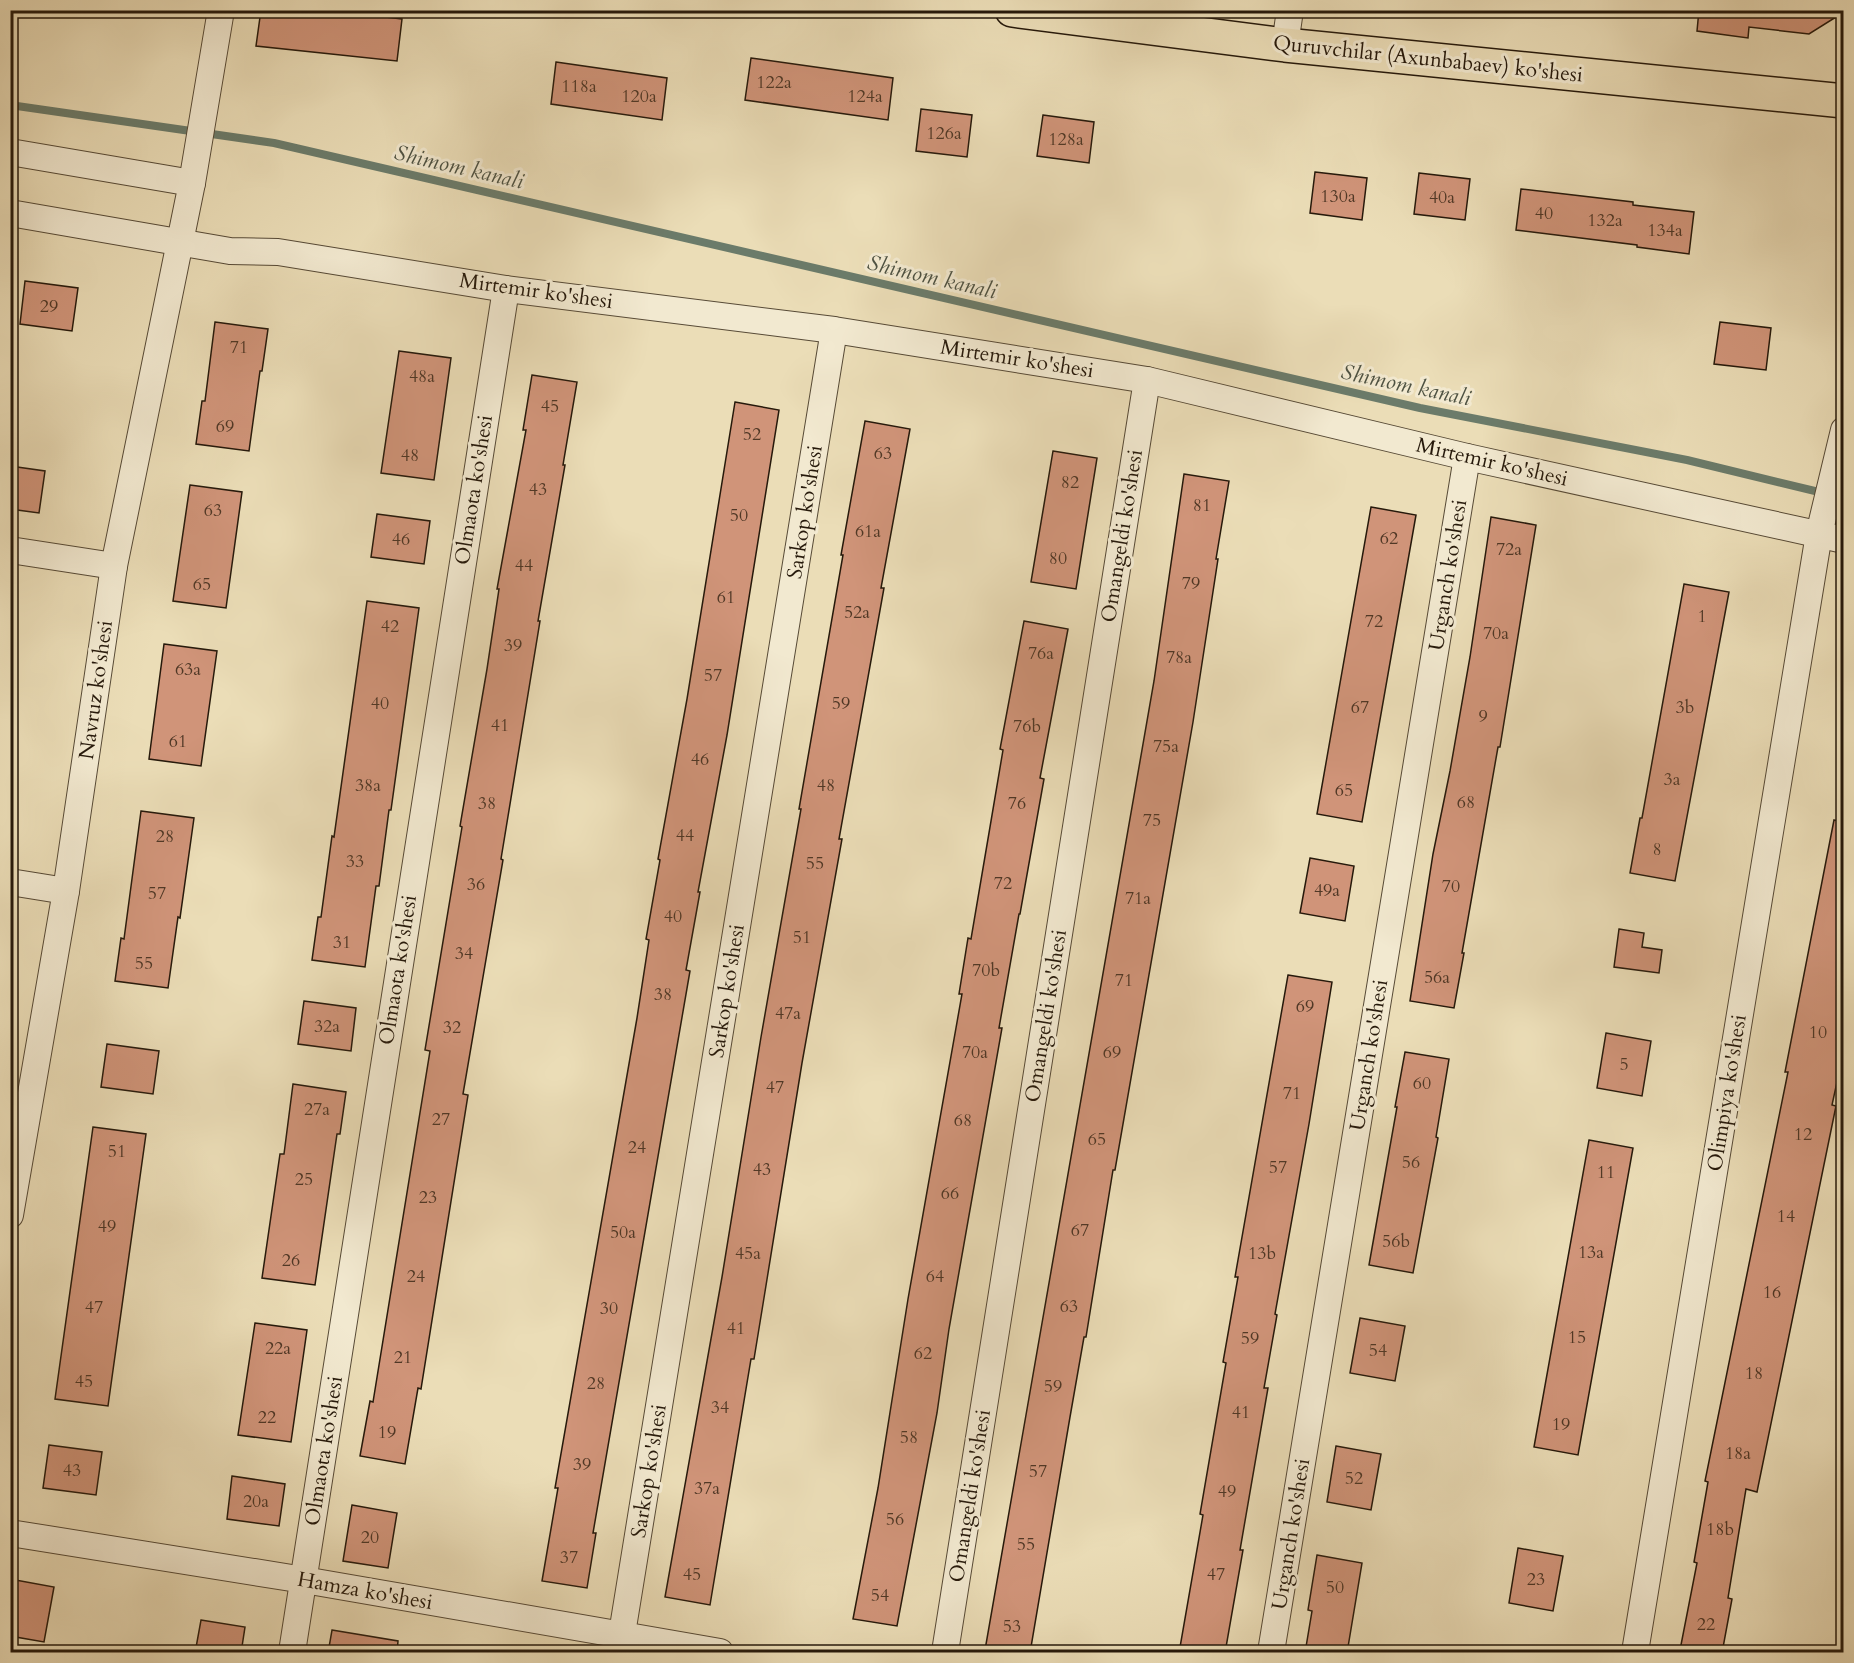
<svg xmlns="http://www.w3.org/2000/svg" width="1854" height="1663" viewBox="0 0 1854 1663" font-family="Cardo,serif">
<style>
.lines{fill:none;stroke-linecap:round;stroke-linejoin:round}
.stream{stroke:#6b7b6a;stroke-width:8}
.building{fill:#d09479;stroke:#26190b;stroke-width:1.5}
.minor-casing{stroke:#574a36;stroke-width:28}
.major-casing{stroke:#26190b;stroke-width:36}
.minor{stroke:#f2e9d0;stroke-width:26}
.major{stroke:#ebddb7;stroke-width:33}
.labels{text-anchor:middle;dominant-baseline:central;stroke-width:6;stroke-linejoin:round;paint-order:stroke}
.number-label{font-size:18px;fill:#503826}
.street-label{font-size:21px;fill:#26190b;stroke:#f2e9d0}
.water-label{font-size:22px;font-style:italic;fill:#4e5242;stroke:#f2e9d0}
</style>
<rect width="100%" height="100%" fill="#ebddb7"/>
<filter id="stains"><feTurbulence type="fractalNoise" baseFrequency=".00333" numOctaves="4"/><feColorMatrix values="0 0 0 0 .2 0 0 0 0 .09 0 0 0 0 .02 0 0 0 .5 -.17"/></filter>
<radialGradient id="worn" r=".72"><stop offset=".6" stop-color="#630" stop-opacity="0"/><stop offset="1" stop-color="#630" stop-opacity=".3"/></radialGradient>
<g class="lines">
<polyline class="stream" points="10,105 274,143 1420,408 1687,460 1844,498"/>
</g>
<g class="building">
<polygon points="261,10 329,10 402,19 397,61 256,46"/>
<polygon points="1699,10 1844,10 1844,12 1809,34 1749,27 1748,38 1697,31"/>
<polygon points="751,58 893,78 888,120 745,100"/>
<polygon points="556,62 667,78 662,120 551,104"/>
<polygon points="921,109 972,115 967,157 916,151"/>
<polygon points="1043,115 1094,122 1089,163 1037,156"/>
<polygon points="1315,172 1367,178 1362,220 1310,213"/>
<polygon points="1419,173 1470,179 1465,220 1414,214"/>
<polygon points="1521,189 1633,202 1633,205 1694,212 1689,254 1637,247 1637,245 1516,230"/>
<polygon points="25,281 78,288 72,331 20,324"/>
<polygon points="215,322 268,329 262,371 260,371 249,451 196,444 202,401 205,401"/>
<polygon points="1720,322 1771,328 1766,370 1714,364"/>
<polygon points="399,351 451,358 434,480 381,473"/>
<polygon points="532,375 577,382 563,465 565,465 538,621 540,621 501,859 503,860 463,1094 468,1095 421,1389 418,1388 405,1464 360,1456 370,1401 373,1402 430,1051 425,1050 462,827 460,826 487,669 499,589 497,589 526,430 523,430"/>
<polygon points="735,402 779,410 727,735 698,892 700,892 686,970 690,971 593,1533 596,1533 587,1588 542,1581 558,1488 555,1488 637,1018 649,940 646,939 660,860 658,859 687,699"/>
<polygon points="865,421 910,429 881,588 884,588 839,839 842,839 802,1063 763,1304 754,1359 751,1359 710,1605 665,1597 722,1277 761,1037 801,809 799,809 843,555 841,555"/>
<polygon points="1053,451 1097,458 1076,589 1031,582"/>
<polygon points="10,466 45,471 39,513 10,509"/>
<polygon points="1184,474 1229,481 1216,559 1218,559 1193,722 1115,1170 1113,1170 1086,1337 1084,1337 1070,1417 1030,1653 1001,1653 985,1650 1154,681"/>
<polygon points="190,485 242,492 226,608 173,601"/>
<polygon points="1371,507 1416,515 1362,822 1317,814"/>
<polygon points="377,514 430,521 424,564 371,557"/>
<polygon points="1491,517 1536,525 1500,747 1498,747 1462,953 1464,953 1454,1008 1410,1001 1433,854 1450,771 1470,657"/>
<polygon points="1684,584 1729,592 1675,881 1630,873 1640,818 1642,818"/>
<polygon points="367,601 419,608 391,810 389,810 379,886 376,886 365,967 312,960 318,917 321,917 332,836 334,837"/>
<polygon points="1024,621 1068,629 1040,778 1044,779 1020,914 1019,914 999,1028 1002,1028 949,1329 937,1413 897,1626 853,1619 878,1488 908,1299 962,994 959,994 968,938 971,939 990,827 1003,750 1000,749"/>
<polygon points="164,644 217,651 201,766 149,759"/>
<polygon points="141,811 194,818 180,918 178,917 168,988 115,981 121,938 124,939"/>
<polygon points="1834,820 1844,822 1844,1050 1832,1105 1836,1106 1757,1492 1746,1489 1728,1598 1732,1599 1722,1653 1693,1653 1680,1650 1697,1563 1694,1562 1708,1482 1705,1481 1788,1072 1785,1072"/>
<polygon points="1310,858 1354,866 1345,921 1300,913"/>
<polygon points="1619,929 1644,933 1642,947 1662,950 1659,973 1614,967"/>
<polygon points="1288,975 1332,982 1309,1124 1275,1314 1277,1315 1264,1388 1268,1388 1240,1550 1243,1550 1225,1653 1179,1653 1203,1515 1200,1514 1226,1363 1223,1362 1238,1277 1235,1277"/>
<polygon points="304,1001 356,1008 351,1051 298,1044"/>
<polygon points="1606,1033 1651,1041 1642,1096 1597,1088"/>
<polygon points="107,1044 159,1051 153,1094 101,1087"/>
<polygon points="1405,1052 1449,1059 1436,1137 1438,1138 1413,1273 1369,1265 1397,1107 1395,1107"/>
<polygon points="293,1084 346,1092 340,1134 337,1134 315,1285 262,1278 280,1154 284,1154"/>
<polygon points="93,1127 146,1134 108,1406 55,1399"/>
<polygon points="1589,1140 1633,1148 1578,1455 1534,1447"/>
<polygon points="1360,1318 1405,1326 1395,1381 1350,1373"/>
<polygon points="255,1323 307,1330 291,1442 238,1435"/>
<polygon points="49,1445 102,1452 96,1495 43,1488"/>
<polygon points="1336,1446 1381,1454 1371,1510 1327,1502"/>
<polygon points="232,1476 285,1484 279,1526 227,1519"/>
<polygon points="352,1505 397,1513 388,1568 343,1561"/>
<polygon points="1518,1548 1563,1556 1553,1611 1509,1603"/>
<polygon points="1317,1555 1362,1563 1347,1653 1305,1653 1312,1611 1308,1610"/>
<polygon points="10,1579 54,1587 44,1642 10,1636"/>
<polygon points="201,1620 245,1627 241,1653 195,1653"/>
<polygon points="332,1630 398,1641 397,1653 328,1653"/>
</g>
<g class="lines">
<defs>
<g id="minor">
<polyline points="1285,45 1290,10"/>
<polyline points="10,152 192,183"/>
<polyline points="10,213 230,251 278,252 506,289 834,330 1147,380 1467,457 1844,540"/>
<polyline points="10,550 114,566"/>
<polyline points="10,882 66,891"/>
<polyline points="10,1215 66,891 114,566 192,183 221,10"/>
<polyline points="10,1533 304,1580 720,1652"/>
<polyline points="292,1652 506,289"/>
<polyline points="619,1652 834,330"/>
<polyline points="945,1652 1147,380"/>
<polyline points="1271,1652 1467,457"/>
<polyline points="1635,1652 1819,534 1844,430"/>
</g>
<polyline id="major" points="1012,10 1285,45 1844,101"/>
</defs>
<use href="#minor" class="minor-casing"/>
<use href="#major" class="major-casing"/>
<use href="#minor" class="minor"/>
<use href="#major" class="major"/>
</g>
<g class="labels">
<g class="number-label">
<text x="774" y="82">122a</text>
<text x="579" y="86">118a</text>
<text x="639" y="96">120a</text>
<text x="865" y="96">124a</text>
<text x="944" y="133">126a</text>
<text x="1066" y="139">128a</text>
<text x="1338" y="196">130a</text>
<text x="1442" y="197">40a</text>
<text x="1544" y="213">40</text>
<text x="1605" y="220">132a</text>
<text x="1665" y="230">134a</text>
<text x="49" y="306">29</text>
<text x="239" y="347">71</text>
<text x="422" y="376">48a</text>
<text x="550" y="406">45</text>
<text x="225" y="426">69</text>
<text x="752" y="434">52</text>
<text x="883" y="453">63</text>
<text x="410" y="455">48</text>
<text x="1070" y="482">82</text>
<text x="538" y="489">43</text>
<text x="1202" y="505">81</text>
<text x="213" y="510">63</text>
<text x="739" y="515">50</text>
<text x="868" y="531">61a</text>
<text x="1389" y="538">62</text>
<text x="401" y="539">46</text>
<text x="1509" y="549">72a</text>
<text x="1058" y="558">80</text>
<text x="524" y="565">44</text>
<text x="1191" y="583">79</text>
<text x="202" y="584">65</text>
<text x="726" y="597">61</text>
<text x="857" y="612">52a</text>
<text x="1702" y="616">1</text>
<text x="1374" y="621">72</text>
<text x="390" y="626">42</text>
<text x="1496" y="633">70a</text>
<text x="513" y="645">39</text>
<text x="1041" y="653">76a</text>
<text x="1179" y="657">78a</text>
<text x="188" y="669">63a</text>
<text x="713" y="675">57</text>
<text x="380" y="703">40</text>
<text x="841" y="703">59</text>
<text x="1360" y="707">67</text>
<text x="1685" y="707">3b</text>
<text x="1483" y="716">9</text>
<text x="500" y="725">41</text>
<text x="1027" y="726">76b</text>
<text x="178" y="741">61</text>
<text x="1166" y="746">75a</text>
<text x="700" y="759">46</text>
<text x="1672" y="779">3a</text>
<text x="368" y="785">38a</text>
<text x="826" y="785">48</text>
<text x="1344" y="790">65</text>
<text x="1466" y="802">68</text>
<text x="487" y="803">38</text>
<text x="1017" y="803">76</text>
<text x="1152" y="820">75</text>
<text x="685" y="835">44</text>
<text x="165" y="836">28</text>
<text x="1657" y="849">8</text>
<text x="355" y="861">33</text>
<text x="815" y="863">55</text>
<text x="1003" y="883">72</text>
<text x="476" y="884">36</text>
<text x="1451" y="886">70</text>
<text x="1327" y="890">49a</text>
<text x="157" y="893">57</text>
<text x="1138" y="898">71a</text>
<text x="673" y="916">40</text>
<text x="802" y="937">51</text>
<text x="342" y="942">31</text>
<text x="464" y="953">34</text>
<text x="144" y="963">55</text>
<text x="986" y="970">70b</text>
<text x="1437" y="977">56a</text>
<text x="1124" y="980">71</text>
<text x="663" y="994">38</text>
<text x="1305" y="1006">69</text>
<text x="788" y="1013">47a</text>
<text x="327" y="1026">32a</text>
<text x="452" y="1027">32</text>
<text x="1818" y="1032">10</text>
<text x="975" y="1052">70a</text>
<text x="1112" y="1052">69</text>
<text x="1624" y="1064">5</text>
<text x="1422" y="1083">60</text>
<text x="775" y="1087">47</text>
<text x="1292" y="1093">71</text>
<text x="317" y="1109">27a</text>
<text x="441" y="1119">27</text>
<text x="963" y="1120">68</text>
<text x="1803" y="1134">12</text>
<text x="1097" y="1139">65</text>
<text x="637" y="1147">24</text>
<text x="117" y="1151">51</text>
<text x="1411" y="1162">56</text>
<text x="1278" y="1167">57</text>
<text x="762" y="1169">43</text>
<text x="1606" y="1172">11</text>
<text x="304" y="1179">25</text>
<text x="950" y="1193">66</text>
<text x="428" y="1197">23</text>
<text x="1786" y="1216">14</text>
<text x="107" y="1226">49</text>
<text x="1080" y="1230">67</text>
<text x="623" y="1232">50a</text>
<text x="1396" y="1241">56b</text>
<text x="1591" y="1252">13a</text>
<text x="748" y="1253">45a</text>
<text x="1262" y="1253">13b</text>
<text x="291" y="1260">26</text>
<text x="416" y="1276">24</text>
<text x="935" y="1276">64</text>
<text x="1772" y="1292">16</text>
<text x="1069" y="1306">63</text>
<text x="94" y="1307">47</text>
<text x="609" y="1308">30</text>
<text x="736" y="1328">41</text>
<text x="1577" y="1337">15</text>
<text x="1250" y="1338">59</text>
<text x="278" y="1348">22a</text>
<text x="1378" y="1350">54</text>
<text x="923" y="1353">62</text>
<text x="403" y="1357">21</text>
<text x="1754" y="1373">18</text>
<text x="84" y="1381">45</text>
<text x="596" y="1383">28</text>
<text x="1053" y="1386">59</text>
<text x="720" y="1407">34</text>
<text x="1241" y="1412">41</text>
<text x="267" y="1417">22</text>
<text x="1561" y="1424">19</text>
<text x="387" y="1432">19</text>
<text x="909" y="1437">58</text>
<text x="1738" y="1453">18a</text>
<text x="582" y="1464">39</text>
<text x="72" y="1470">43</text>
<text x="1038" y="1471">57</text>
<text x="1354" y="1478">52</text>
<text x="707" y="1488">37a</text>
<text x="1227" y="1491">49</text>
<text x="256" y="1501">20a</text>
<text x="895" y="1519">56</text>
<text x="1720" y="1529">18b</text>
<text x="370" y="1537">20</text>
<text x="1026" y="1544">55</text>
<text x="569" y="1557">37</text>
<text x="692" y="1574">45</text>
<text x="1216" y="1574">47</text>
<text x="1536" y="1579">23</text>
<text x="1335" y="1587">50</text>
<text x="880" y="1595">54</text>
<text x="1706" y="1624">22</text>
<text x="1012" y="1626">53</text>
</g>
<g class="street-label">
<text transform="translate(1428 59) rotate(6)">Quruvchilar (Axunbabaev) ko'shesi</text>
<text transform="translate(536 291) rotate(8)">Mirtemir ko'shesi</text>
<text transform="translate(1017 359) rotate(9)">Mirtemir ko'shesi</text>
<text transform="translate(1492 462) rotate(13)">Mirtemir ko'shesi</text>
<text transform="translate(474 490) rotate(-81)">Olmaota ko'shesi</text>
<text transform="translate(805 512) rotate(-81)">Sarkop ko'shesi</text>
<text transform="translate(1122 536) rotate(-81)">Omangeldi ko'shesi</text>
<text transform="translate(1448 575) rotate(-81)">Urganch ko'shesi</text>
<text transform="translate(96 690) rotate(-82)">Navruz ko'shesi</text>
<text transform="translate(398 970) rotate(-81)">Olmaota ko'shesi</text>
<text transform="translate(727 991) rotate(-81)">Sarkop ko'shesi</text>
<text transform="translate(1046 1016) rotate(-81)">Omangeldi ko'shesi</text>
<text transform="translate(1369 1055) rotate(-81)">Urganch ko'shesi</text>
<text transform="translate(1727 1093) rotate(-81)">Olimpiya ko'shesi</text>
<text transform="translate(324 1451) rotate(-81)">Olmaota ko'shesi</text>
<text transform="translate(649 1471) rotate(-81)">Sarkop ko'shesi</text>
<text transform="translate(970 1496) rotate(-81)">Omangeldi ko'shesi</text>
<text transform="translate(1291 1534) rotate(-81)">Urganch ko'shesi</text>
<text transform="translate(365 1591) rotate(10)">Hamza ko'shesi</text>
</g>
<g class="water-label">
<text transform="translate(459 167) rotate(13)">Shimom kanali</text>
<text transform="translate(932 277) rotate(13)">Shimom kanali</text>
<text transform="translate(1406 385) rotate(12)">Shimom kanali</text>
</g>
</g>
<rect width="1854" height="1663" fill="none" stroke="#ebddb7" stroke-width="36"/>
<rect x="12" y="12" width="1830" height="1639" fill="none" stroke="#26190b" stroke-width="3"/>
<rect x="18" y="18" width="1818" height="1627" fill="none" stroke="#26190b" stroke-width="1.5"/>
<rect width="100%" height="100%" filter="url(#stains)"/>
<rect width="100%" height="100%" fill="url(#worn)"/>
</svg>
